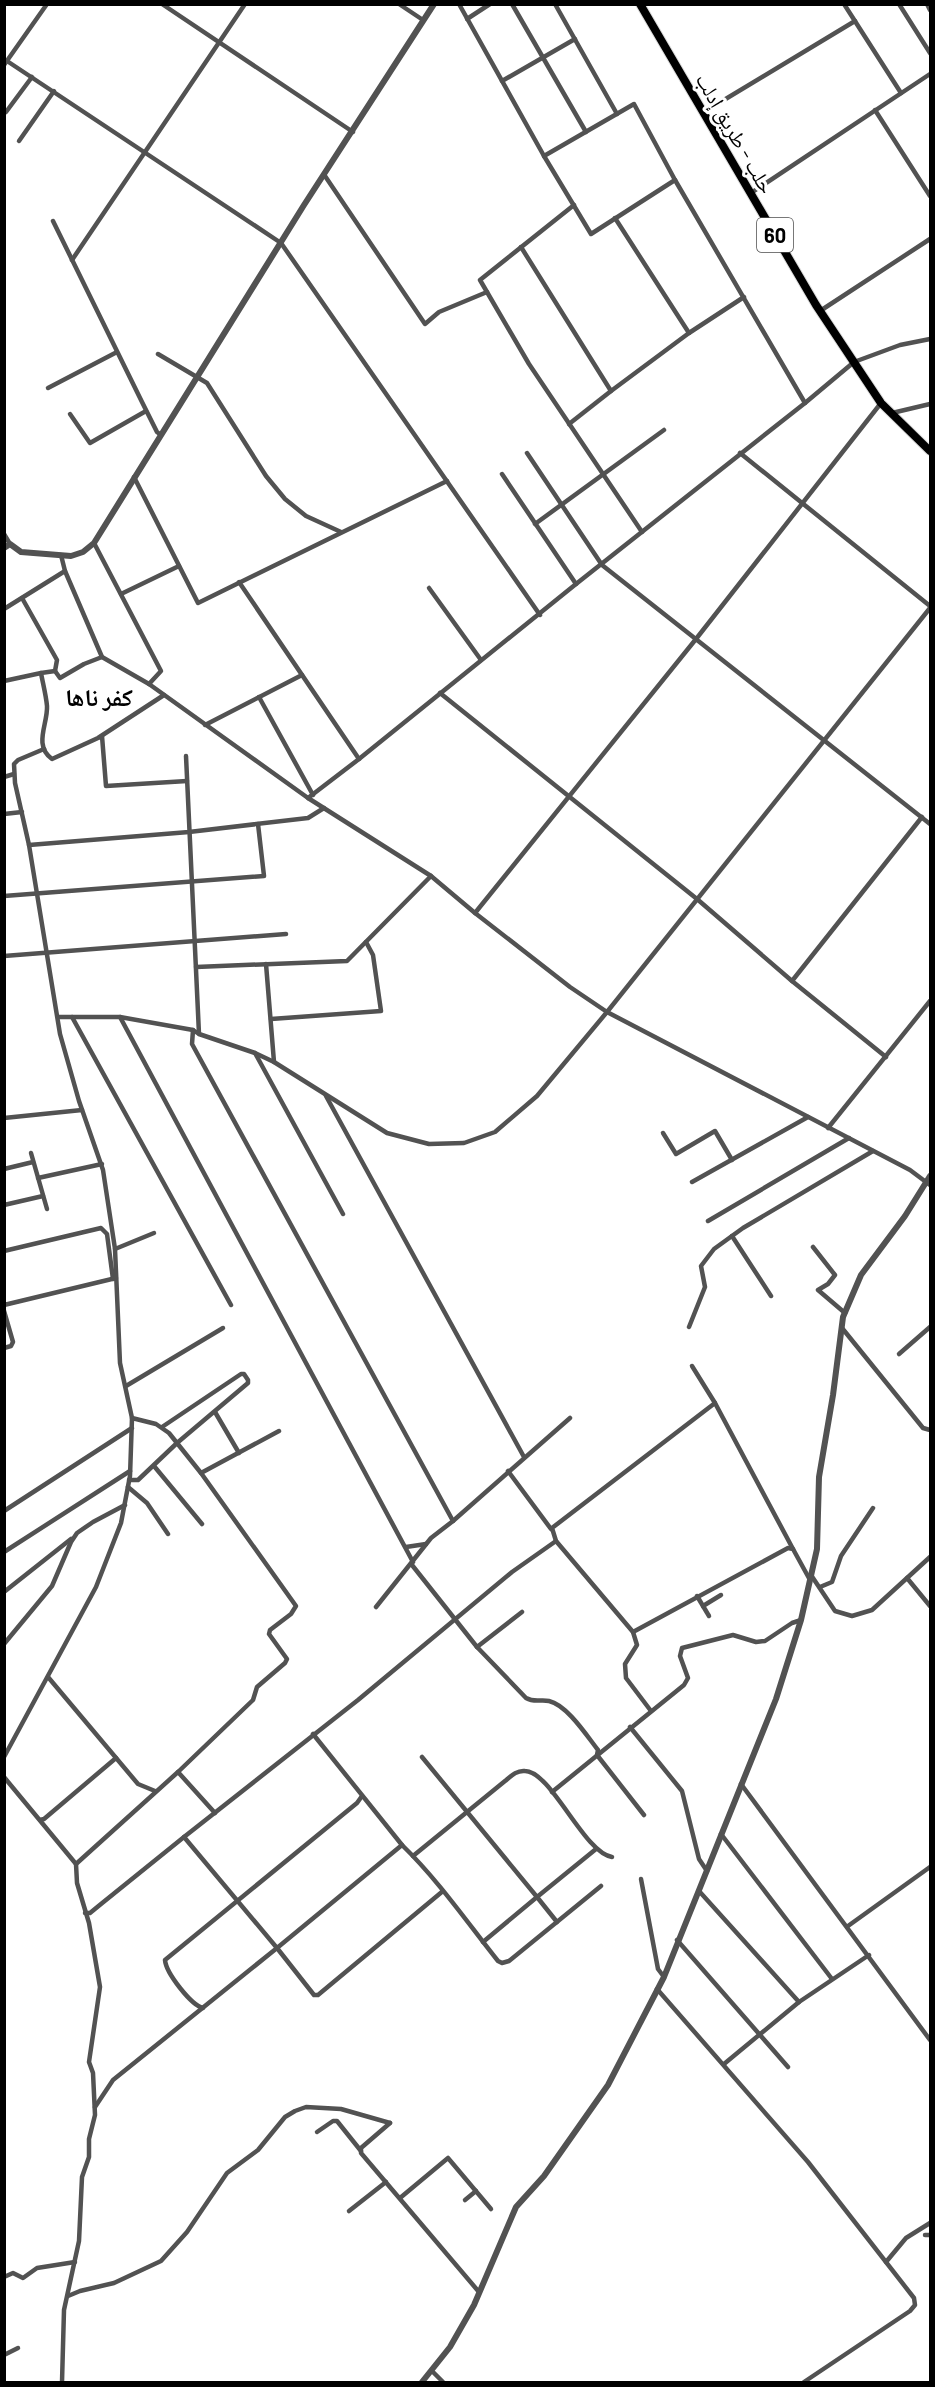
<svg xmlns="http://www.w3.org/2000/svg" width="935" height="2387" viewBox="0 0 935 2387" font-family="Barlow,'Noto Naskh Arabic',sans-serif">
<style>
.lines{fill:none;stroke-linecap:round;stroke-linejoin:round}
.trunk-casing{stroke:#dbdbdb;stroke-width:10}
.minor{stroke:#525252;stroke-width:4.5}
.tertiary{stroke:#525252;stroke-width:6}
.trunk{stroke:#000;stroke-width:8}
.labels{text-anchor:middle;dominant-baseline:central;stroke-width:6;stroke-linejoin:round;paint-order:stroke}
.shield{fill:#fff;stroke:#4c4c4c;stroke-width:1.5}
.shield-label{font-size:20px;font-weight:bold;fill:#000}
.street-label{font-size:21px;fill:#000;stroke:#fff}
.quarter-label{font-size:24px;font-weight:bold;fill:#000;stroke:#fff}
</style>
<rect width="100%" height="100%" fill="#fff"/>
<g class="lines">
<defs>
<polyline id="trunk" points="640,4 816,305 881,403 930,451"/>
</defs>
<use href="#trunk" class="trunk-casing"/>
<g class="minor">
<polyline points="162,4 353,132"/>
<polyline points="399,4 423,20"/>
<polyline points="459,4 544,156 591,234 675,180"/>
<polyline points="512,4 586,132"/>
<polyline points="555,4 617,114"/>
<polyline points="844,4 901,93"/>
<polyline points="899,4 930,53"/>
<polyline points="927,4 930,10"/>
<polyline points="467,19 490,4"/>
<polyline points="7,61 281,243 540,615"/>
<polyline points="4,65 47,4"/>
<polyline points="502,81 575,39"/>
<polyline points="875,110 930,196"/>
<polyline points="6,112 32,77"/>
<polyline points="704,112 855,21"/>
<polyline points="19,141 54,91"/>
<polyline points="544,156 634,104 675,180 805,403"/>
<polyline points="325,176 425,324 439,312 487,292"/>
<polyline points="751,193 930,74"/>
<polyline points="574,205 480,280 529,364 642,532"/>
<polyline points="615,218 689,333"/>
<polyline points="53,221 142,402 157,432 161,435"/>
<polyline points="521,247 611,391 689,333 744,297"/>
<polyline points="72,260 245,4"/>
<polyline points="820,311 930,239"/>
<polyline points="158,354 207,383 266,476 285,499 306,516 341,532"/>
<polyline points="48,388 117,352"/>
<polyline points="892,413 930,404"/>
<polyline points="70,414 90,443 146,411"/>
<polyline points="569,424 611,391"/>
<polyline points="527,453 602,565 930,824"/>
<polyline points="740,453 930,606"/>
<polyline points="502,474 576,584"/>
<polyline points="134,477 198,603 447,481"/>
<polyline points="535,524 664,430"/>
<polyline points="4,534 10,544"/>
<polyline points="94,543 161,671 149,684"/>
<polyline points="61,555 65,571 102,657 149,684 308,798 431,876 475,913 570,987 607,1012 910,1170 930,1185"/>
<polyline points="239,582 359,759"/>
<polyline points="429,588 481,660"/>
<polyline points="121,594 179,566"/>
<path d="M 22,598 L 57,660 L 55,671 L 41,673 C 43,684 46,695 47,706 C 48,724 33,745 52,759 L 98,738 L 164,695"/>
<polyline points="4,609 65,571"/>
<polyline points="55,671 60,678 84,664 102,657"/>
<polyline points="4,681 41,673"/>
<polyline points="440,693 697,899 792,981 886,1057"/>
<polyline points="259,697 313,795"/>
<polyline points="205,725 302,675"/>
<polyline points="102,736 106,786 187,781"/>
<polyline points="186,756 199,1034"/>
<polyline points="4,777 14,774"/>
<polyline points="308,798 359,759 576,584 805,403 854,362 900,345 930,339"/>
<polyline points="4,814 22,812"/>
<polyline points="29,845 189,832 308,818 324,808"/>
<polyline points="4,896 264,876 258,824"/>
<polyline points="475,913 696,639 881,403"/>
<polyline points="4,956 286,934"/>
<polyline points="266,964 274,1062"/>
<polyline points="196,967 347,961 431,876"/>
<polyline points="792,981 922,817"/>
<polyline points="58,1017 120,1017 193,1030 199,1034 255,1053 274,1062 387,1133 429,1144 464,1143 495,1132 537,1096 607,1012 930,608"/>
<polyline points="72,1017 231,1305"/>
<polyline points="120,1017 413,1562"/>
<polyline points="271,1019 381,1011 373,955 366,942"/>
<polyline points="193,1030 192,1044 453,1521"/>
<polyline points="255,1053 343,1214"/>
<polyline points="326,1096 524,1457"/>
<polyline points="4,1118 82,1110"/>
<polyline points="828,1128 930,1001"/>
<polyline points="663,1133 676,1154 715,1131 732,1160"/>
<polyline points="31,1153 47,1209"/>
<polyline points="4,1169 33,1162"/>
<polyline points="38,1178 102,1164"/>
<polyline points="692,1182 808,1117"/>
<polyline points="4,1205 43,1196"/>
<polyline points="708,1221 849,1138"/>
<polyline points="732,1236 771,1296"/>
<polyline points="813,1247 835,1275 828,1284 818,1290 845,1313"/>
<polyline points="115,1249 154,1233"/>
<polyline points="4,1251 101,1228 107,1234 113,1279"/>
<polyline points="4,1305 116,1278"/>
<polyline points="4,1311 13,1342 11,1346 4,1348"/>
<polyline points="689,1327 705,1287 701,1266 714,1249 743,1228 873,1151"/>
<polyline points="842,1328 923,1428 930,1430"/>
<polyline points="899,1354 930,1327"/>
<polyline points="692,1366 715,1403"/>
<polyline points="126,1386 223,1328"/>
<polyline points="215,1412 239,1453"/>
<polyline points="132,1418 156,1424 169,1433 201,1473 296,1606 291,1614 270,1630 269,1634 287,1659 285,1663 257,1687 253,1700 178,1772 215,1813"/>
<polyline points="154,1466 202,1524"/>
<polyline points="508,1471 551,1529"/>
<polyline points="201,1473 279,1431"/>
<polyline points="129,1480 138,1480 177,1443 248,1383 248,1380 244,1374 241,1374 162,1427"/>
<polyline points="128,1487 147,1503 168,1534"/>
<polyline points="4,1511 132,1428"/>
<polyline points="406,1547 426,1544"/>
<polyline points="4,1552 130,1471"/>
<path d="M 412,1565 L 477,1647 L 526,1698 C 535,1703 540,1699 549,1701 C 567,1705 587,1736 598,1750 L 597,1755 L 644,1815"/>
<polyline points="811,1575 835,1611 852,1616 872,1610 930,1557"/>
<polyline points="907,1578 930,1606"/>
<polyline points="820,1587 832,1582 841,1556 873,1508"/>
<polyline points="4,1592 71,1539"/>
<polyline points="697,1596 709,1616"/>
<polyline points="703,1606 721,1595"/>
<polyline points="376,1607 431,1538 453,1521 570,1418"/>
<polyline points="633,1632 788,1548 793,1549 810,1580"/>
<polyline points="4,1644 52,1586 71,1542 77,1533 93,1522 125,1505"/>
<polyline points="477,1647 522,1612"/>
<polyline points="48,1677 138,1784 155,1791"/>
<polyline points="651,1711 626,1678 625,1664 637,1645 633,1632 556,1541 552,1528 715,1403 793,1549"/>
<polyline points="630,1727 682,1791 699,1859 707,1871"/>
<polyline points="313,1734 402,1845"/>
<polyline points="4,1757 96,1587 121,1523 130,1476 132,1418 120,1363 115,1249 103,1170 79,1101 60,1034 29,845 15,783 14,764 18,760 44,749"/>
<polyline points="422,1757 537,1897 483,1942"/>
<polyline points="4,1777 76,1864 178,1772"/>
<polyline points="741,1784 930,2040"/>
<polyline points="552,1792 684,1685 688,1678 680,1656 682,1648 733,1635 756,1642 765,1641 792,1623 801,1620"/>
<polyline points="40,1820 44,1819 116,1758"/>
<polyline points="721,1834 832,1979"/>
<path d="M 413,1856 L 505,1781 C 511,1776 517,1770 525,1771 C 551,1771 584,1853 612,1857"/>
<polyline points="641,1879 658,1969 664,1977"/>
<path d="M 443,1891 L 318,1995 L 314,1995 L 277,1948 L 402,1845 C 438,1880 467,1922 498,1961 L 502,1963 L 509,1961 L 601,1886"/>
<polyline points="699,1891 799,2002"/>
<polyline points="85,1913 90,1913 101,1904 184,1837"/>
<polyline points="557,1922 537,1897 596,1849"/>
<polyline points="848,1926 930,1867"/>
<polyline points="677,1940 788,2067"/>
<polyline points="657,1989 808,2162 914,2298 915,2305 910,2311 804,2382"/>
<path d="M 203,2008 C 191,2005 166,1973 165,1960 L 357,1803 L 362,1796"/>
<polyline points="724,2064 799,2002 869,1955"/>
<polyline points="95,2107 113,2080 277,1948 184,1837 358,1700 512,1572 556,1541"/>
<polyline points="390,2123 361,2148 361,2153 479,2292"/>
<polyline points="317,2132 333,2121 337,2121 361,2151"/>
<polyline points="400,2198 448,2158 491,2209"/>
<polyline points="465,2200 476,2191"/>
<polyline points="349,2211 386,2182"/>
<polyline points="925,2235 930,2235"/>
<polyline points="886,2262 906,2238 930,2223"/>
<polyline points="4,2277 13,2273 23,2278 37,2268 75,2262"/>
<polyline points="68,2296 80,2291 114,2283 161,2261 187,2232 227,2173 258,2150 285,2117 295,2111 306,2107 341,2109 390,2123"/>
<polyline points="4,2355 18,2348"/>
<polyline points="432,2371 443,2382"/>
<polyline points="62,2382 64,2310 79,2241 82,2177 89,2157 89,2139 95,2115 93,2073 89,2062 100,1987 89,1923 77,1883 76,1864"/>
</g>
<g class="tertiary">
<polyline points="4,548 10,544 21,552 71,556 83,552 94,543 304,205 434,4"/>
<polyline points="422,2382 450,2347 474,2305 516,2207 544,2176 608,2085 664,1977 776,1699 801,1620 817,1549 819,1477 833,1395 843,1317 861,1275 905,1216 930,1176"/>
</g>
<use href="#trunk" class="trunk"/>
</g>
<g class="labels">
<rect class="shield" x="757" y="218" width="36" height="34" rx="4.5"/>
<g class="shield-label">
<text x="775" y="235">60</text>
</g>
<g class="street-label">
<text transform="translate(736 133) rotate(60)">حلب - طريق إدلب</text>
</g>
<g class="quarter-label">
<text x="99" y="696">كفر ناها</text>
</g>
</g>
<rect width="935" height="2387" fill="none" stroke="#000000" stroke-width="12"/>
</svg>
